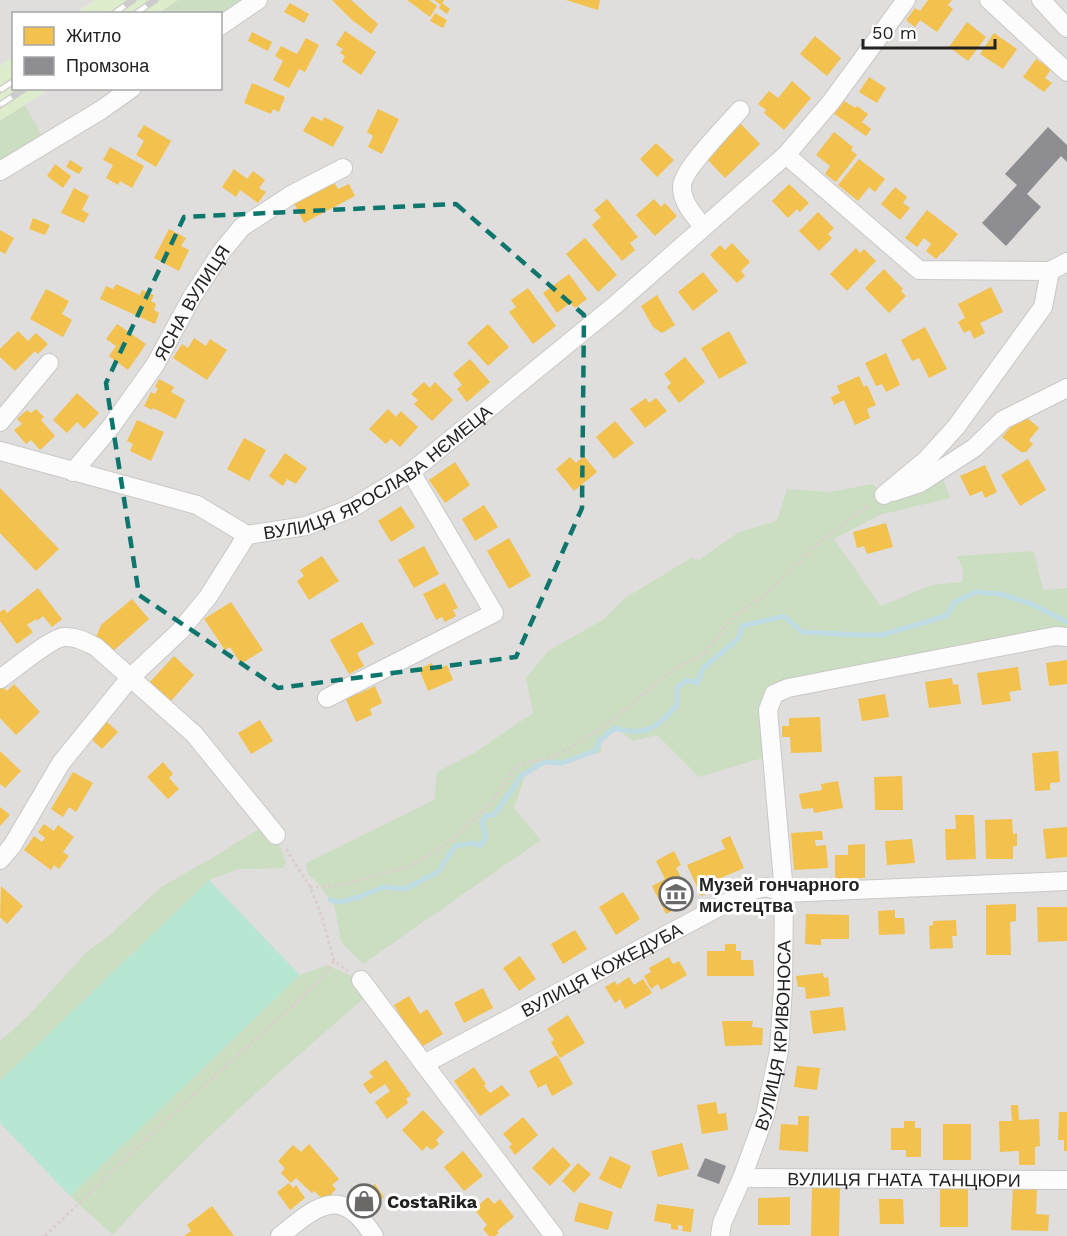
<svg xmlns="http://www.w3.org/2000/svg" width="1067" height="1236" viewBox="0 0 1067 1236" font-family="'Work Sans',sans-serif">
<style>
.residential{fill:#dfdedc}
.grass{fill:#ddeccb}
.forest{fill:#cbdec1}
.pitch{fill:#b7e6d2}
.homes{fill:#f2c14e}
.industry{fill:#8d8d92}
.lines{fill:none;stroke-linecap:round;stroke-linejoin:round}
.stream{stroke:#bfdbe3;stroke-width:5}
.minor-casing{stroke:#c9c8c7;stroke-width:20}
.path{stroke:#dccecd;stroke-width:3;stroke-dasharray:3 3;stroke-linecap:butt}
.minor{stroke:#fdfcfc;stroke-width:18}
.rail-casing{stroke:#ccc;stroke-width:7}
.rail{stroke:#fff;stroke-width:4.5;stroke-dasharray:14;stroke-linecap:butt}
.marked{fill:none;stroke:#0f766e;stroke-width:4.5;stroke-dasharray:12 8;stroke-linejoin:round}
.labels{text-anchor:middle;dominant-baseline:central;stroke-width:6;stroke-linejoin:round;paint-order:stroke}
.street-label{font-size:18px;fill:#222;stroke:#fff}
.poi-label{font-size:18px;font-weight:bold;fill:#222;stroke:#fff;text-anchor:start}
</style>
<rect width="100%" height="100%" fill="#f0eeeb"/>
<g class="residential">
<polygon points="0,0 95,0 76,13 14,14 13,57 0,66"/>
<polygon points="178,0 1067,0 1067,1236 0,1236 0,121 49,89 220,88 220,14 158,13"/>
</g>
<g class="grass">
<polygon points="95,0 178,0 158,13 76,14"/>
<polygon points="13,57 14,88 49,89 0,121 0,66"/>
</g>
<g class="forest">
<polygon points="178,0 258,0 221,26 220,14 158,14"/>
<polygon points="25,105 46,143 0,171 0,121"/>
<polygon points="940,471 950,498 879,515 834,539 881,606 932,585 962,582 963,570 957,556 1034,551 1043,590 1067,588 1067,637 774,694 772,755 699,777 657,735 633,741 618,730 600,740 602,752 556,765 544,762 525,776 514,808 541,840 363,964 341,942 335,908 319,884 308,874 306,863 434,800 437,772 474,753 533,713 526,678 548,651 604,619 625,598 691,558 699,560 739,532 777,521 787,489 831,492 872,484 884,495"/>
<polygon points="267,824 276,835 286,863 283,868 239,869 209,880 0,1081 0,1041 26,1018 87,952 110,935 161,887 212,858"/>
<path d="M 327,965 L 361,980 L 370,993 C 282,1070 191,1147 113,1235 L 70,1196 L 300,975 Z"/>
</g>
<polygon class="pitch" points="209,880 300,975 70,1196 0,1123 0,1081"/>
<g class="homes">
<polygon points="332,0 351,0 378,24 371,34 352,20"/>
<polygon points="407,0 429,0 437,6 430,17"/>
<polygon points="434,0 444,0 442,3 450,9 447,14 439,8 441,5"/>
<polygon points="566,0 600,0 598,10"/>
<polygon points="928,0 952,0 948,5 953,9 937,32 920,20 915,27 906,20 915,8 920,11"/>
<polygon points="290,3 309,14 304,23 284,12"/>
<polygon points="435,13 447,20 443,28 430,21"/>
<polygon points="967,22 986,37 968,61 949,47"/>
<polygon points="345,31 376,52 361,75 342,62 345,56 340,53 343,49 336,45"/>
<polygon points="252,32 272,42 268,51 248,41"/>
<polygon points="994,33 1017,49 1003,69 980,54"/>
<polygon points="815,36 841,58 827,76 800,54"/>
<polygon points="306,38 319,45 305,72 299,69 289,88 273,80 283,61 275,56 281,46 297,54"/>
<polygon points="1036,59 1051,69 1045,78 1052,83 1044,92 1023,77"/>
<polygon points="869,77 886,88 877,103 859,92"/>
<polygon points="792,81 811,98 784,130 764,113 766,110 758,104 769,91 778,98"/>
<polygon points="252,83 285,97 279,112 273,109 271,114 244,103"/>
<polygon points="843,100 855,108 857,106 868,114 862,122 871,129 866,136 833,113"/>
<polygon points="378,109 399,119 382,154 368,147 373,136 367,132"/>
<polygon points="312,116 322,121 324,117 344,127 333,147 303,131"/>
<polygon points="740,123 760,144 725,178 705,157"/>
<polygon points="144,125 171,141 156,167 136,155 144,141 137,136"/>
<polygon points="834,132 853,147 851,150 857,155 836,182 825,174 830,166 816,155"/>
<polygon points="656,143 674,160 657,177 640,159"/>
<polygon points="110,147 144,166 132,188 120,181 118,185 106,178 113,165 103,160"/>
<polygon points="859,159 885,179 875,192 869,187 858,201 838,185"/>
<polygon points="70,160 83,168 79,174 66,167"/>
<polygon points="55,164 71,176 63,188 47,176"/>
<polygon points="234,169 247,179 253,171 265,180 259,188 266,192 258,203 240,190 236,197 222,187"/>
<polygon points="334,182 338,189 349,184 355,196 304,223 294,203"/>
<polygon points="789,184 809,203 800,212 797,209 788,218 772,201"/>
<polygon points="895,187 907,197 903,203 910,208 900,220 881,204"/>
<polygon points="74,188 89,196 82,210 89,214 84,223 61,213"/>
<polygon points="607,199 638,237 630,243 635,250 622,261 592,225 601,217 594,210"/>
<polygon points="654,199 661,207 665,203 677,216 655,236 636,215"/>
<polygon points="927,210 958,234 943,253 942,252 936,259 926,251 931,244 924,238 917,247 905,238"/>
<polygon points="818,212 834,228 828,234 832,238 819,251 799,231"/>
<polygon points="33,218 50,225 45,235 29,229"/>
<polygon points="169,229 186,238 181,246 189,250 179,271 154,258"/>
<polygon points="0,230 14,238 5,254 0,251"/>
<polygon points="585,238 617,275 598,292 566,254"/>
<polygon points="732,243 750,262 741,271 745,276 737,283 710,255 720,245 725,250"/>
<polygon points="856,248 860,253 864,249 876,261 847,291 830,274"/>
<polygon points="884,269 903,289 901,291 906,296 889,313 865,288"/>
<polygon points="703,272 718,291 693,311 678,292"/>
<polygon points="569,274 587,299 575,308 570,303 557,313 543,293"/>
<polygon points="116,284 140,295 142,290 154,295 151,301 156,304 154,310 159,313 155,324 100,299 106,286 113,289"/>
<polygon points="991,287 1003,312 980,323 985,333 974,339 970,330 964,333 958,322 965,318 958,304"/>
<polygon points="528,288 556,326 533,344 509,312 516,307 511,300"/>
<polygon points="46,289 69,301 62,314 72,320 63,337 30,319"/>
<polygon points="657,295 675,325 662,333 653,327 641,306"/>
<polygon points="117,324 146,344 128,370 109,356 116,346 106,339"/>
<polygon points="488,324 509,347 488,366 467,343"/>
<polygon points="925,327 947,369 929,378 919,358 912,361 901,340"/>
<polygon points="18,331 28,341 36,333 48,344 38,354 35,351 15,371 0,357 0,349"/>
<polygon points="729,331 747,363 719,379 701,348"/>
<polygon points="194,338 206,346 210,339 227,350 207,380 173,358 182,344 188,348"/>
<polygon points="886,353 900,385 886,392 882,384 876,386 865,363"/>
<polygon points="685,357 705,382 679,403 667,387 671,383 664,374"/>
<polygon points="470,359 490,382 467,402 457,389 462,385 453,374"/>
<polygon points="859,376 864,387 867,385 876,405 867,409 870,418 855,425 844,400 834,405 831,397 840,393 837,386"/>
<polygon points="159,379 174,387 171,392 185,400 176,419 153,408 152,410 144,406 151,392 155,394 158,388 155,387"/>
<polygon points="424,382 430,388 435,382 453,400 432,421 414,404 418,400 411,394"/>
<polygon points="77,393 99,413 84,429 77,422 67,433 53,420"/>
<polygon points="646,398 649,403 656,398 667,411 645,428 630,409"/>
<polygon points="36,409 44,417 41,420 55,436 40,450 31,440 26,444 14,430 22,424 17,419 27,410 31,413"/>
<polygon points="388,409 396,417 401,411 418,427 400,447 391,439 386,444 369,429"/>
<polygon points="1026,417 1039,428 1029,440 1033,444 1026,452 1021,452 1002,437 1017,420 1020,423"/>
<polygon points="137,420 164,432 151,461 130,451 133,444 127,441"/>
<polygon points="615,421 634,443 614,459 596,437"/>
<polygon points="244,438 266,450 249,481 227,469"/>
<polygon points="285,453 307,468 296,484 287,479 283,486 269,476"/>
<polygon points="584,456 597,472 574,491 556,469 570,457 576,463"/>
<polygon points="1028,459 1046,490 1020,506 1001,475"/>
<polygon points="455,462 470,485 445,503 429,480"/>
<polygon points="985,465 997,492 985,498 982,491 970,496 960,476"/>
<polygon points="0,488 59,549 36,571 0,533"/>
<polygon points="484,505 498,527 475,541 462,519"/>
<polygon points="401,506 415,527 391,542 378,521"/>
<polygon points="886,523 893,547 867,554 864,546 857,548 853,532"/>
<polygon points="509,538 531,576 509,589 487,551"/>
<polygon points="424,546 439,574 414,588 398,560"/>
<polygon points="322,556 339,581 309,600 297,581 304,576 300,570"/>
<polygon points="445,583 458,608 453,610 456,616 445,622 442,617 436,620 423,594"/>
<polygon points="38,588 62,619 52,627 43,616 37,621 36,619 27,625 33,632 17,644 0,621 0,612 4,609 7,613"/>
<polygon points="132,599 149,619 111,653 96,637 101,625"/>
<polygon points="231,602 263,650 241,664 230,647 225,650 204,619"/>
<polygon points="362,622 374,644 357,653 364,666 349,674 330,640"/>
<polygon points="174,656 194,675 170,702 149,683"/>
<polygon points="1067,660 1067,684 1049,686 1046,663"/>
<polygon points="432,663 435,670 447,665 453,680 428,691 419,669"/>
<polygon points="1018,667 1021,690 1009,692 1011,701 982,705 977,673"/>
<polygon points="952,678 953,685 958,684 961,704 929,708 925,682"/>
<polygon points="14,684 40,712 16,735 0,718 0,686 1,685 7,691"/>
<polygon points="375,686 382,703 370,709 372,715 356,722 344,695 356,690 358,694"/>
<polygon points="885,694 889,717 862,721 858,699"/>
<polygon points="820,717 822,752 791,753 790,737 782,737 782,726 789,726 789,718"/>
<polygon points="260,720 273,741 251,754 238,733"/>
<polygon points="106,721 118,732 102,749 90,738"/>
<polygon points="0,751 21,771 5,788 0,784"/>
<polygon points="1058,751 1060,782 1050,783 1050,790 1035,791 1032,753"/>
<polygon points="163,762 173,774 169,778 179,789 168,799 147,777"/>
<polygon points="73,772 93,783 76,812 69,807 63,817 51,809"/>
<polygon points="902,776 903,810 875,810 874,777"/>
<polygon points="838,781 843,808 814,813 813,808 802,809 799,794 822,790 821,784"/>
<polygon points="0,807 10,815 0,826"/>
<polygon points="955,815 974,815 976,859 946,860 945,829 956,829"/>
<polygon points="1012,819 1013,834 1017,833 1017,846 1013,846 1013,859 986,859 985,820"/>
<polygon points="44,824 54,831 58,825 74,837 63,852 69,856 59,869 54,865 51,870 24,850 34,836 42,842 45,838 38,832"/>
<polygon points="1067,827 1067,857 1046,859 1043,829"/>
<polygon points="822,831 823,840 815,840 816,846 826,845 828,868 794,870 791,833"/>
<polygon points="730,836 744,868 707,884 711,892 701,896 687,865 725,849 721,840"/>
<polygon points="912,839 915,863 887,865 885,841"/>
<polygon points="865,844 865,878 835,879 835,855 848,855 848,845"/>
<polygon points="674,851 681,865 676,868 690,895 671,905 673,910 666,914 652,886 665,879 656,861"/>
<polygon points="1,886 23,906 7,924 0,917"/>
<polygon points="623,892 640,919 616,935 599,907"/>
<polygon points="1016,904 1016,921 1010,922 1011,955 986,955 986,905"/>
<polygon points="1037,907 1067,907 1067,941 1038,942"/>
<polygon points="895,910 895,918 904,918 905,934 879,935 878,911"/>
<polygon points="806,914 849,915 849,939 821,939 821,945 805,944"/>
<polygon points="956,920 957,936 952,936 953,948 930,949 929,926 933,925 933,921"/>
<polygon points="575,930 587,949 563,964 551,944"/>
<polygon points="725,944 736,944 736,951 741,951 741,960 753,960 754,976 707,976 707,951 725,951"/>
<polygon points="520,956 536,979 519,991 503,968"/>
<polygon points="669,957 673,964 679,961 687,975 661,990 658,984 651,989 644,976 651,972 649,968"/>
<polygon points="823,973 824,978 828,977 830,996 806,999 805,987 798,987 796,976"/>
<polygon points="629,977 634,985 643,979 652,993 625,1009 620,999 615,1003 605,987 615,981 617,985"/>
<polygon points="483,988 493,1008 464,1023 454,1003"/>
<polygon points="409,996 420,1014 427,1009 443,1034 420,1048 394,1005"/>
<polygon points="843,1007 846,1030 813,1034 810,1011"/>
<polygon points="568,1015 585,1043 560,1058 551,1042 554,1040 547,1029"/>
<polygon points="722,1021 753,1021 752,1027 763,1028 762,1045 725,1046"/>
<polygon points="557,1055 573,1084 552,1096 546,1084 538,1088 529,1071"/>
<polygon points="386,1060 411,1095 406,1099 408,1103 387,1119 375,1102 390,1091 385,1084 370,1094 363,1084 373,1077 369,1072"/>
<polygon points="797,1066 820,1068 817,1090 794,1087"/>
<polygon points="474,1067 486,1084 484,1086 490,1093 502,1085 510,1095 480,1116 454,1081"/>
<polygon points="716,1102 718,1114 726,1113 728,1130 702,1134 697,1105"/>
<polygon points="1011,1105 1018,1105 1019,1120 1039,1119 1040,1146 1035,1147 1035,1165 1019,1165 1019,1151 1000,1152 999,1121 1012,1121"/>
<polygon points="423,1110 444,1132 436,1140 439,1144 432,1150 427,1146 422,1151 402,1130"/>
<polygon points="1059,1112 1067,1112 1067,1151 1064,1151 1064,1140 1058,1140"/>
<polygon points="798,1116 809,1116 808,1152 779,1150 781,1124 798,1125"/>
<polygon points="523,1117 538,1135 515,1155 509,1147 512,1144 503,1134"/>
<polygon points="904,1121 915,1121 915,1128 921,1128 921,1157 906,1157 906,1150 891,1150 891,1128 904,1128"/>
<rect x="943" y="1124" width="28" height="36"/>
<polygon points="682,1143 689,1169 658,1177 651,1151"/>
<polygon points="309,1144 339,1179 332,1185 336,1189 325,1201 314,1191 312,1193 296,1178 291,1183 281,1173 285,1168 278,1161 293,1145 301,1152"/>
<polygon points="553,1147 571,1165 550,1186 532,1168"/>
<polygon points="463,1151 483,1176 464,1191 444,1167"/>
<polygon points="610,1156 631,1166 621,1189 599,1179"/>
<polygon points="578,1163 591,1174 574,1193 562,1181"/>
<polygon points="289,1183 293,1188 296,1185 305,1198 290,1210 277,1192"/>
<polygon points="375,1184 384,1197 363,1212 350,1195 363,1186 366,1191"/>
<polygon points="812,1186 840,1187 839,1236 811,1236"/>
<polygon points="1013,1187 1037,1189 1036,1214 1049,1215 1048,1231 1011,1230"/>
<rect x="940" y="1188" width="28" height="39"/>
<polygon points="488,1197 494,1204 500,1199 514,1217 497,1231 499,1233 495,1236 489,1236 483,1229 487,1225 474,1209"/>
<polygon points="790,1197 790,1225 758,1225 758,1198"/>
<polygon points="879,1199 903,1199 904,1224 880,1224"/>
<polygon points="579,1202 613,1212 608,1230 574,1221"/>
<polygon points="657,1204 694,1209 691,1232 682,1231 683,1226 678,1225 678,1230 671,1229 671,1224 654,1221"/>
<polygon points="212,1206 234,1236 184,1236 191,1231 187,1225"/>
</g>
<g class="industry">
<polygon points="1048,127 1067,145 1067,162 1061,156 1027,194 1041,207 1006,246 982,223 1017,185 1005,174"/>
<polygon points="705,1158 726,1166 719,1184 697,1176"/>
</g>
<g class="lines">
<path class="stream" d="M 330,900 L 341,902 L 359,897 L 383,887 L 405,889 L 438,872 L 455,846 L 473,843 L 480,846 L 486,837 L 482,822 L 487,815 L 494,815 L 521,776 L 544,762 L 562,763 L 595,751 L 600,740 L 615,728 C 648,737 655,728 677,705 L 677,688 L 687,680 L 697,683 L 703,668 L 738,639 L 742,626 L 784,616 L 802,632 L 858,635 L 882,635 L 946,616 L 955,602 L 976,592 L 1000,594 L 1032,604 L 1067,622"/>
<defs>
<g id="minor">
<polyline points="989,0 1067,72"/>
<polyline points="1041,0 1067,28"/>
<polyline points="220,26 258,0"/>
<polyline points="786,155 919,270 1050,271 1067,262"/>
<polyline points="0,171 101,110 132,88"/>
<path d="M 703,227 C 694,215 682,203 682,187 C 681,171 728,124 740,110"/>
<polyline points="0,422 49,363"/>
<polyline points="0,451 197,505 247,535"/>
<path id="s1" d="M 73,472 L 110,428 L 155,365 L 192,297 L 222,251 L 242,227 L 291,195 L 343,168"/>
<polyline points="893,492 920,483 974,448 1003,420 1067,388"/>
<polyline points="884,495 926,460 956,427 1043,307 1050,271"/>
<path d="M 0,679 C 13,670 51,638 64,637 C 76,636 86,642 96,647 L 194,734 L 276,835"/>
<polyline points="327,698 494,613 411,472"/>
<path id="s2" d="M 0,860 L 12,846 L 61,763 L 130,678 L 180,631 L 208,597 L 247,535 L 306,526 L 352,508 L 411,472 L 614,306 L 786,155 L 831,102 L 906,0"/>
<path id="s3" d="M 361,980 L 424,1064 L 749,891 L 766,887 L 784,893 L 1067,881"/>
<polyline points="424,1064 554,1236"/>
<path id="s4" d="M 742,1178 L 1067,1180"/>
<path d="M 280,1236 C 296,1224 321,1198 343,1206 C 357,1211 366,1225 374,1236"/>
<path id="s5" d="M 720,1236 L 722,1223 L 742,1178 L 765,1115 L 779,1051 L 783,987 L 784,893 L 768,710 L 774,694 L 788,688 L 1056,636 L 1067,637"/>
</g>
</defs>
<use href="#minor" class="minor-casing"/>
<g class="path">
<polyline points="286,849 310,887 322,917 334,961 348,971"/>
<polyline points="310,887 338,886 411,866 451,841 492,802 516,766 556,756 596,732 621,713 667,674 682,664 704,654 733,617 765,595 823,539 870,505"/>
<polyline points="45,1236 163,1123 321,980 334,961"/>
</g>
<use href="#minor" class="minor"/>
<defs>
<g id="rail">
<polyline points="113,14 133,0"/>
<polyline points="135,14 155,0"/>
<polyline points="0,90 14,81"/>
<polyline points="0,105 25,88"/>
</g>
</defs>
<use href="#rail" class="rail-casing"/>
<use href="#rail" class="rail"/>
</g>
<path class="marked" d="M 456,204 L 584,315 L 582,508 L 516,657 L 278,688 L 139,595 L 106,383 L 184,217 Z"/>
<defs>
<symbol id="museum-ring" viewBox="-11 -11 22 22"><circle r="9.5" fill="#fff" stroke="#6a6968" stroke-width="1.5"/><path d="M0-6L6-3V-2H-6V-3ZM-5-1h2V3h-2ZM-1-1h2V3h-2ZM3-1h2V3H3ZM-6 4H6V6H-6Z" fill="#6a6968"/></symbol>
<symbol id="shop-ring" viewBox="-11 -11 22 22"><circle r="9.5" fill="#fff" stroke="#6a6968" stroke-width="1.5"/><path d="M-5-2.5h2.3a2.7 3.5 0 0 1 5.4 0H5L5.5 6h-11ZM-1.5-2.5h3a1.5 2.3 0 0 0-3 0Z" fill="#6a6968"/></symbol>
</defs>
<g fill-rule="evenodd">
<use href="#museum-ring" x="657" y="875" width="38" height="38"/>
<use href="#shop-ring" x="345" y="1182" width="38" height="38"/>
</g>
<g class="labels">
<g class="street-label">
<text stroke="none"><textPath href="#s1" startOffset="207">ЯСНА ВУЛИЦЯ</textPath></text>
<text stroke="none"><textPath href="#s2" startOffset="558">ВУЛИЦЯ ЯРОСЛАВА НЄМЕЦА</textPath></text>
<text stroke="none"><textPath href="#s3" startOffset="306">ВУЛИЦЯ КОЖЕДУБА</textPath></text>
<text stroke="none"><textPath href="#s5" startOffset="210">ВУЛИЦЯ КРИВОНОСА</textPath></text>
<text stroke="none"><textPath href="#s4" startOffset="162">ВУЛИЦЯ ГНАТА ТАНЦЮРИ</textPath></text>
</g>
<g class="poi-label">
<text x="699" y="884">Музей гончарного<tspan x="699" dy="21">мистецтва</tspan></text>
<text x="387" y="1201">CostaRika</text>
</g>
</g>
<rect x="12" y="12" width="210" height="78" fill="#ffffff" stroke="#a7a7a7" stroke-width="1.5"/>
<rect x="24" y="27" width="30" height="18" fill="#f2c14e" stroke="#a7a7a7" stroke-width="1.5"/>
<text x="66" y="42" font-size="18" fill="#222222">Житло</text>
<rect x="24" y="57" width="30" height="18" fill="#8d8d92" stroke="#a7a7a7" stroke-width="1.5"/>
<text x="66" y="72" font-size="18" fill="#222222">Промзона</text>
<path d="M863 39v9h132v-9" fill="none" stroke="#222222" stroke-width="3"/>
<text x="872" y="39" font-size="18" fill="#222222" stroke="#ffffff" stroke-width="4.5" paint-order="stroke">50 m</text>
</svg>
